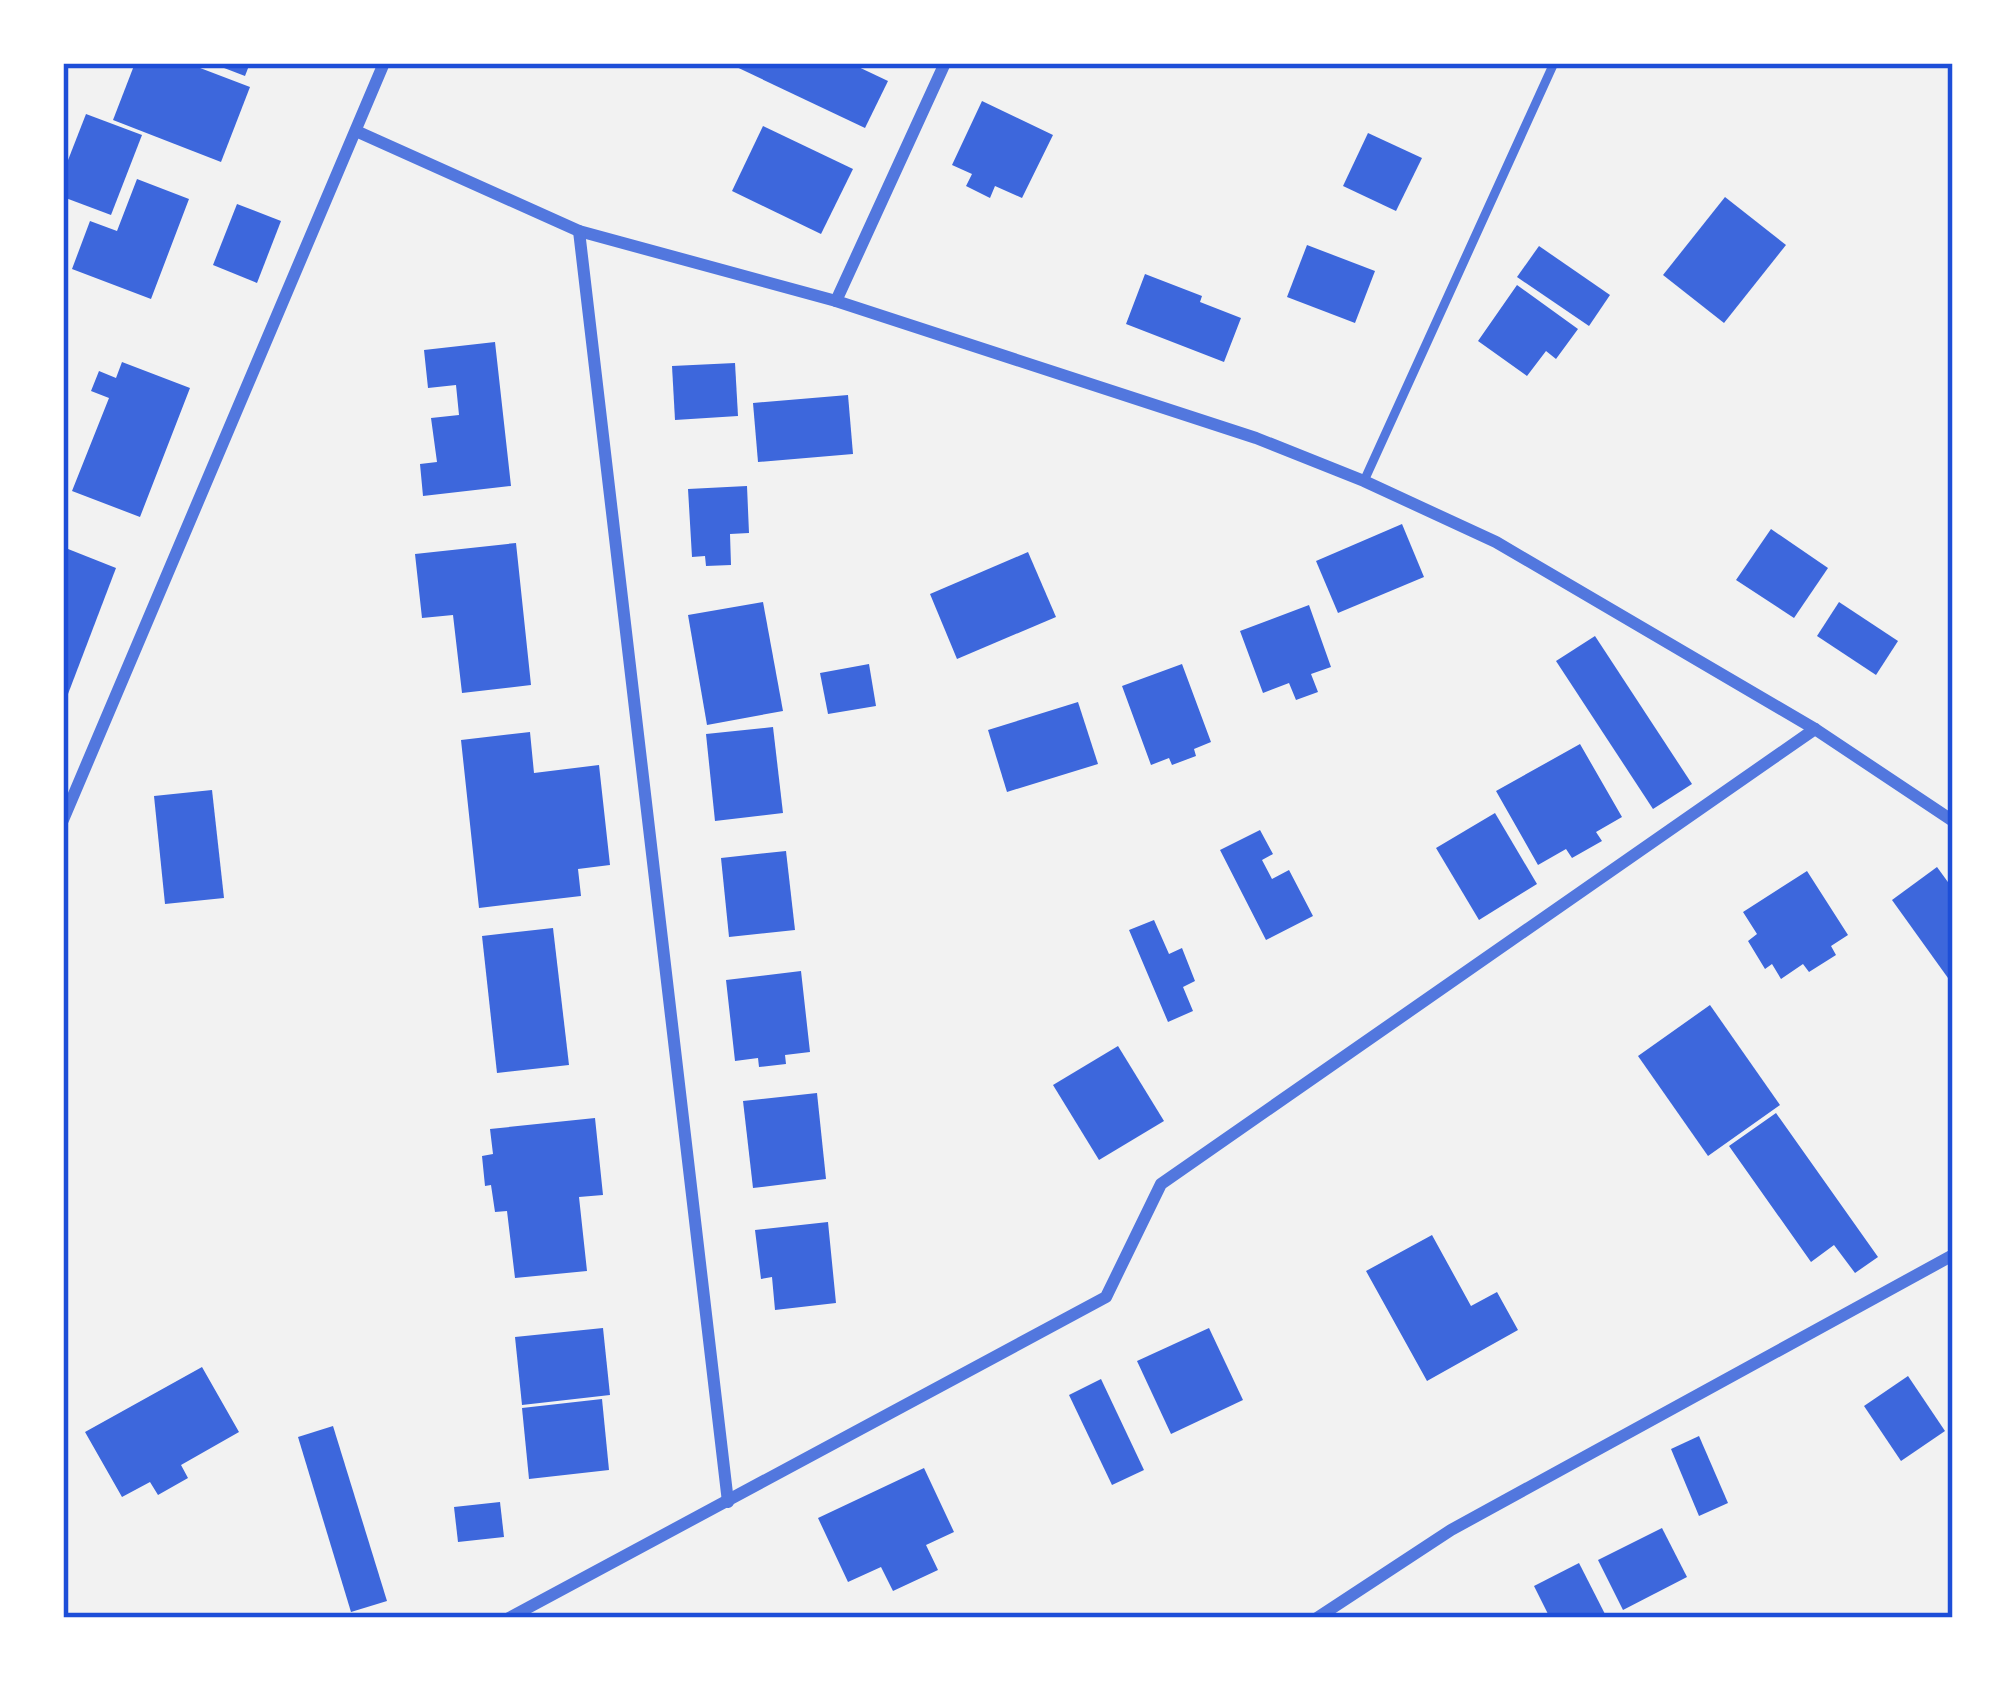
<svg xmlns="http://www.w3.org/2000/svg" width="2016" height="1681" viewBox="0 0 2016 1681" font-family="Ubuntu,sans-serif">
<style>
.building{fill:#3d67dc}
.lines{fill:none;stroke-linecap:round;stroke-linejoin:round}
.service{stroke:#5277de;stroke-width:9}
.minor{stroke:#5277de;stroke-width:12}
.neatline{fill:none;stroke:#1d4ed8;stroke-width:4.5}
</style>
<rect width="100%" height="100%" fill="#f2f2f2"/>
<g class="building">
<polygon points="135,63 187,63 250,87 221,162 113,120"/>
<polygon points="211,63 250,63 245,76"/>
<polygon points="728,63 850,63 888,81 865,128"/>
<polygon points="982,101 1053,135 1022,198 995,186 990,198 966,186 972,174 952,165"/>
<polygon points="86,114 142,135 111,215 63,197 63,173"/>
<polygon points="763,126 853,169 821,234 732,191"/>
<polygon points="1368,133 1422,158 1396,211 1343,186"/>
<polygon points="137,179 189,199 151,299 72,269 90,221 117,231"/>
<polygon points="1725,197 1786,245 1724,323 1663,275"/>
<polygon points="237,204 281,221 257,283 213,265"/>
<polygon points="1307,245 1375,271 1355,323 1287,297"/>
<polygon points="1539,246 1610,295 1589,326 1517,277"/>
<polygon points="1145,274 1202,296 1200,302 1241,318 1224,362 1126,324"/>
<polygon points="1517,285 1578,329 1556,359 1546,351 1527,376 1478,341"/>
<polygon points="495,342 511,486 423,496 420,464 437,462 431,418 459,415 456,385 428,388 424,350"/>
<polygon points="122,362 190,388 140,517 72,491 109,398 91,391 99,371 116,378"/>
<polygon points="735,363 738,416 675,420 672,366"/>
<polygon points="848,395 853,454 758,462 753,403"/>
<polygon points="747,486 749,533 730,534 731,565 706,566 705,556 692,557 688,489"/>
<polygon points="1402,524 1424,577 1338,613 1316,561"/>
<polygon points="1771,529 1828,568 1794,618 1736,580"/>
<polygon points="516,543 531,685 462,693 453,615 422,618 415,554"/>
<polygon points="63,547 116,568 68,694 63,692"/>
<polygon points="1028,552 1056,617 957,659 930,594"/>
<polygon points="763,602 783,711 707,725 688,615"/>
<polygon points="1839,602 1898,641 1876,675 1817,636"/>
<polygon points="1309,605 1331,667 1311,674 1318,692 1296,700 1289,683 1263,693 1240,631"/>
<polygon points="1595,636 1692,784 1653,809 1556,661"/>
<polygon points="869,664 876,706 828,714 820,673"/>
<polygon points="1182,664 1211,742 1194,749 1196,756 1172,765 1169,758 1151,765 1122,686"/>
<polygon points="1078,702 1098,764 1007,792 988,730"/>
<polygon points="773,727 783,813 715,821 706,734"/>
<polygon points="530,732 534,773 599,765 610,865 578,869 581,896 479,908 461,740"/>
<polygon points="1580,744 1622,817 1596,832 1602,841 1572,858 1566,849 1538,865 1496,791"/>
<polygon points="212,790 224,898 165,904 154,796"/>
<polygon points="1495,813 1537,884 1479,920 1436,848"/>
<polygon points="1260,830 1273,854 1262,860 1272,879 1289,870 1313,916 1266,940 1220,850"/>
<polygon points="786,851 795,930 729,937 721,858"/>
<polygon points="1937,867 1953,889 1953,985 1892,900"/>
<polygon points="1807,871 1848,935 1831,946 1836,955 1809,972 1803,964 1781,979 1772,964 1765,969 1748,941 1757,934 1743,912"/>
<polygon points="1154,920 1169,954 1182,948 1195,981 1183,987 1193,1011 1168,1022 1129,930"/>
<polygon points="553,928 569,1065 497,1073 482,936"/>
<polygon points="801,971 810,1052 785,1055 786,1064 759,1067 758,1058 735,1061 726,980"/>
<polygon points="1710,1005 1780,1105 1708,1156 1638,1056"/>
<polygon points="1118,1046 1164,1121 1099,1160 1053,1085"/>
<polygon points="817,1093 826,1179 753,1188 743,1101"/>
<polygon points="1776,1113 1878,1257 1855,1273 1834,1245 1811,1262 1729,1146"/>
<polygon points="595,1118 603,1195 579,1197 587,1271 515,1278 507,1211 495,1212 491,1185 485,1186 482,1156 493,1154 490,1129"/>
<polygon points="828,1222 836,1303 775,1310 772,1277 761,1279 755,1230"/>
<polygon points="1432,1235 1471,1306 1497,1292 1518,1330 1427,1381 1366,1271"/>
<polygon points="603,1328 610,1395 522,1405 515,1337"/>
<polygon points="1209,1328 1243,1400 1171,1434 1137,1361"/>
<polygon points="202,1367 239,1432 181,1465 188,1478 158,1495 150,1482 122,1497 85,1432"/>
<polygon points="1908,1376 1945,1431 1901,1461 1864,1406"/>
<polygon points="1101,1379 1144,1470 1112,1485 1069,1395"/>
<polygon points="602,1399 609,1470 529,1479 522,1408"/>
<polygon points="333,1426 387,1601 351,1612 298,1437"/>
<polygon points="1699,1436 1728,1503 1699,1516 1671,1449"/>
<polygon points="924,1468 954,1532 926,1545 938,1570 893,1591 881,1567 848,1582 818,1518"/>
<polygon points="500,1502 504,1537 458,1542 454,1507"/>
<polygon points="1662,1528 1687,1577 1623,1610 1598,1560"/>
<polygon points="1579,1563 1607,1618 1550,1618 1534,1586"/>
</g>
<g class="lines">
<polyline class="service" points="1364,481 1554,63"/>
<g class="minor">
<polyline points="356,131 579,231 836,301 1256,438 1364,481 1496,542 1815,729 1953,821"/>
<polyline points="579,231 728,1502"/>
<polyline points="836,301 945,63"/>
<polyline points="63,820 384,63"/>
<polyline points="509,1618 1106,1297 1161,1184 1815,729"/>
<polyline points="1317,1618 1451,1530 1953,1255"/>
</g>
</g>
<rect width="2016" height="1681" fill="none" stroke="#ffffff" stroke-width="132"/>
<rect x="66" y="66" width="1884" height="1549" class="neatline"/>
</svg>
